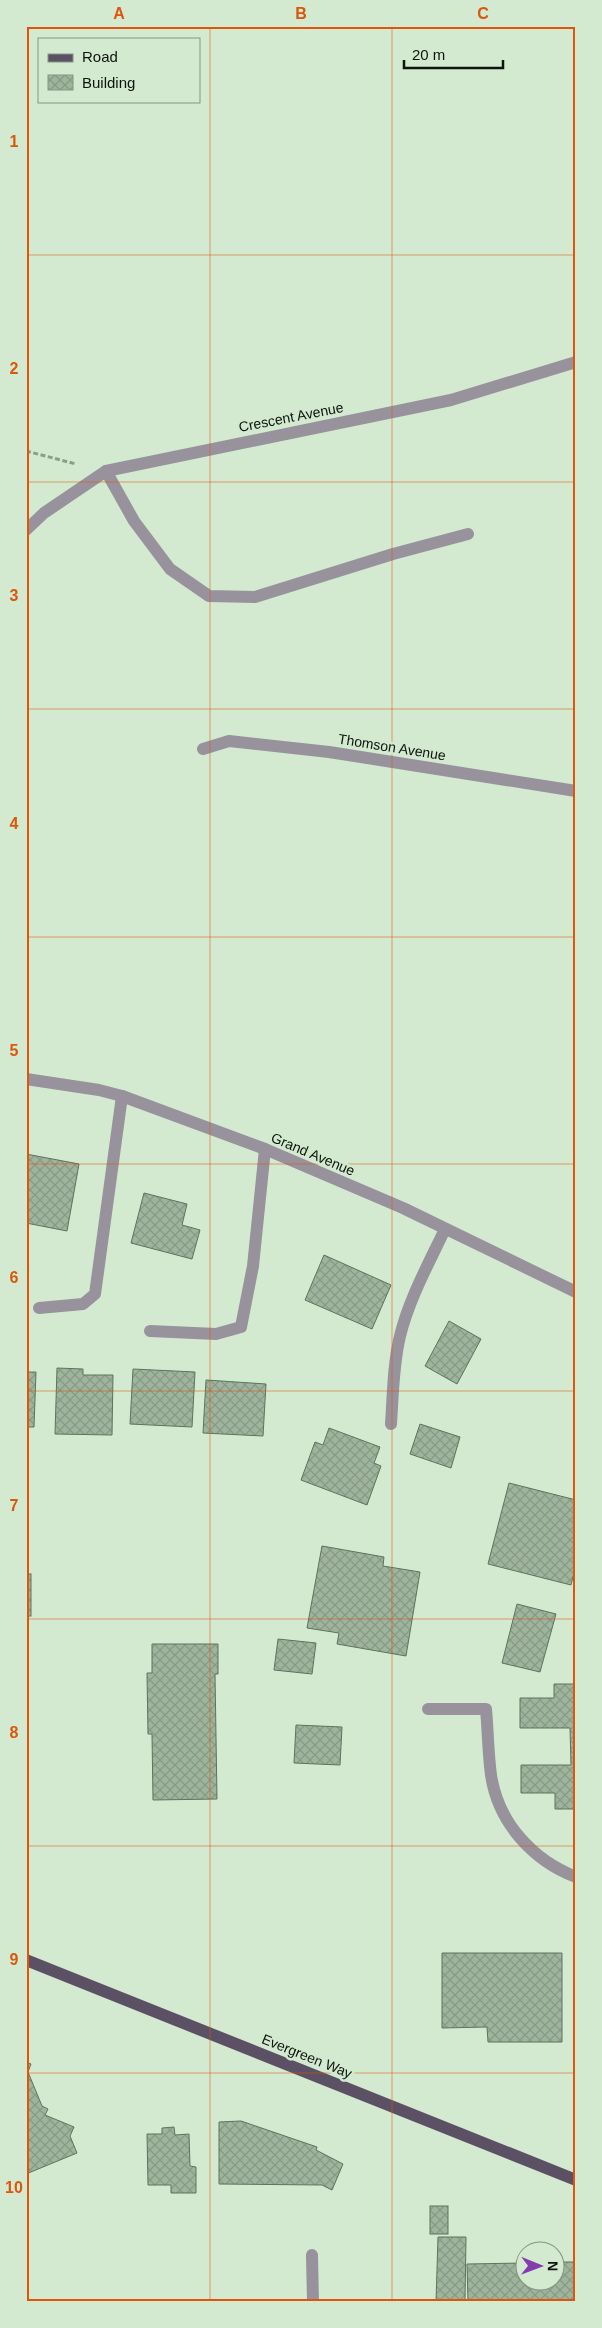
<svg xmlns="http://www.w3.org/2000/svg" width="602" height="2328" viewBox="0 0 602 2328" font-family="Helvetica,sans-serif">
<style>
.building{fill:url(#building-cross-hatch);stroke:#5e725c}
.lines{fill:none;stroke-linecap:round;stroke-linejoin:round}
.path{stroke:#8c9e8b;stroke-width:3;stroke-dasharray:5 2.5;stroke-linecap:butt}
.minor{stroke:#98929d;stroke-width:12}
.major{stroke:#5b5064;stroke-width:12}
.grid{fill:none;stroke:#dd560c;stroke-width:1;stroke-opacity:0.55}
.labels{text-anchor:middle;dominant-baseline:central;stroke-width:5;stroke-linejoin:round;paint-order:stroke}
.street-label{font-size:14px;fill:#0d150d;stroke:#d3ead1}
.neatline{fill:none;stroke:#dd560c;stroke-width:2}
.grid-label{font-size:16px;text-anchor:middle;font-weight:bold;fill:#dd560c}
</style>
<defs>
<pattern id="building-cross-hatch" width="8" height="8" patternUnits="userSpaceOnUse" patternTransform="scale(1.25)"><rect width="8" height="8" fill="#9fb49d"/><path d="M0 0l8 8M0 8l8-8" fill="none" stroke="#889a86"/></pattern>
</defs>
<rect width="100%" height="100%" fill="#d3ead1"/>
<g class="building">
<polygon points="26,1154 79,1164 67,1231 26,1223"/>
<polygon points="144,1193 187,1204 182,1225 200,1230 192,1259 131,1243"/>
<polygon points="324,1255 391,1285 372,1329 305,1300"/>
<polygon points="449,1321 481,1339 457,1384 425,1366"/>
<polygon points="57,1368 83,1369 83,1375 113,1375 112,1435 55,1434"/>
<polygon points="133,1369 195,1372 192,1427 130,1424"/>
<polygon points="26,1372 36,1372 34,1427 26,1427"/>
<polygon points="206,1380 266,1384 263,1436 203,1433"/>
<polygon points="420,1424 460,1437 451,1468 410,1454"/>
<polygon points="329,1428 380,1447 374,1463 381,1466 367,1505 301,1480 315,1442 323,1445"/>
<polygon points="509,1483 576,1500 576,1565 571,1585 488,1564"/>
<polygon points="322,1546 384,1557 383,1566 420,1572 406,1656 337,1644 339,1633 307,1628"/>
<rect x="26" y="1574" width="5" height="42"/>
<polygon points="517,1604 556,1614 540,1672 502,1663"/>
<polygon points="278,1639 316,1643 312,1674 274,1670"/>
<polygon points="152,1644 218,1644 218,1674 215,1674 217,1799 153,1800 152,1734 148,1734 147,1673 152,1673"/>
<polygon points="554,1684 576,1684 576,1809 555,1809 555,1793 521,1793 521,1765 571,1765 570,1728 520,1728 520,1698 554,1698"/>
<polygon points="296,1725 342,1727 340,1765 294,1763"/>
<polygon points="442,1953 562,1953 562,2042 488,2042 487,2027 442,2028"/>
<polygon points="26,2062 31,2064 28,2072 42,2106 48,2109 45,2115 74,2127 70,2136 77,2153 26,2174"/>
<polygon points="241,2121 317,2147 316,2150 343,2164 332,2190 322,2185 219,2184 219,2122"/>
<polygon points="174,2127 175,2135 189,2134 190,2166 196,2167 196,2193 171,2193 171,2185 148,2185 147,2134 162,2134 162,2128"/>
<rect x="430" y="2206" width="18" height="28"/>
<polygon points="438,2237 466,2237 465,2302 436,2302"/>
<polygon points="554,2262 576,2262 576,2302 468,2302 467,2264 524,2263 524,2280 554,2280"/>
</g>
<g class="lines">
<polyline class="path" points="26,451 76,464"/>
<g class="minor">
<polyline points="106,471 134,521 170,569 209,596 255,597 393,554 468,534"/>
<polyline points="26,530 44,513 106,471 451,400 576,362"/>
<polyline points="203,749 229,741 329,752 576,791"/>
<polyline points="26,1079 99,1090 122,1096 265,1149 403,1208 576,1292"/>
<polyline points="39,1308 83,1304 95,1294 122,1096"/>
<polyline points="150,1331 216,1334 241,1327 253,1266 265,1149"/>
<path d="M 391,1424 C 393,1395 393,1365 400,1336 C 409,1299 429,1263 445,1229"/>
<path d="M 428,1709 L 486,1709 C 488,1731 488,1753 491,1775 C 498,1822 532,1860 576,1877"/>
<polyline points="312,2255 313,2302"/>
</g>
<polyline class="major" points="26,1960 576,2180"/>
</g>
<path class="grid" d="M 210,26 L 210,2302M 392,26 L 392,2302M 26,255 L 576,255M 26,482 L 576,482M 26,709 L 576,709M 26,937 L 576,937M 26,1164 L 576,1164M 26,1391 L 576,1391M 26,1619 L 576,1619M 26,1846 L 576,1846M 26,2073 L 576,2073"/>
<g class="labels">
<g class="street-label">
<text transform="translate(291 417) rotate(-11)">Crescent Avenue</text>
<text transform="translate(392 747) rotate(9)">Thomson Avenue</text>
<text transform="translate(313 1154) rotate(23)">Grand Avenue</text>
<text transform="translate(307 2056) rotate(22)">Evergreen Way</text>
</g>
</g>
<rect width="602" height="2328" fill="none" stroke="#d3ead1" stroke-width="55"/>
<rect x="38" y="38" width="162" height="65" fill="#d3ead1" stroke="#849583"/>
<rect x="48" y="54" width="25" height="8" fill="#5b5064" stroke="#849583"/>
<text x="82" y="62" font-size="15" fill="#0d150d">Road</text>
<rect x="48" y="75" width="25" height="15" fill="url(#building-cross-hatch)" stroke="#849583"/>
<text x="82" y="88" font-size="15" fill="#0d150d">Building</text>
<g transform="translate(540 2266) rotate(91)"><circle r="24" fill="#d3ead1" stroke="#849583"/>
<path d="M0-4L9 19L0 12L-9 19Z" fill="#833db0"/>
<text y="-8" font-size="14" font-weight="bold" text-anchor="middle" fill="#0d150d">N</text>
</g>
<path d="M404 60v8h99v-8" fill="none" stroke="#0d150d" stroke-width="2.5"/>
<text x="412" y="60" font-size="15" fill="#0d150d" stroke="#d3ead1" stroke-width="4" paint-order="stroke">20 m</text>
<rect x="28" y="28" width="546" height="2272" class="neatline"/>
<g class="grid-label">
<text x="119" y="19">A</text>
<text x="301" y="19">B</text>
<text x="483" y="19">C</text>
<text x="14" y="147">1</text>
<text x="14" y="374">2</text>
<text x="14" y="601">3</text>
<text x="14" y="829">4</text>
<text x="14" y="1056">5</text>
<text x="14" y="1283">6</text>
<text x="14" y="1511">7</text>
<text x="14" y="1738">8</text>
<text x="14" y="1965">9</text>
<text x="14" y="2193">10</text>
</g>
</svg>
